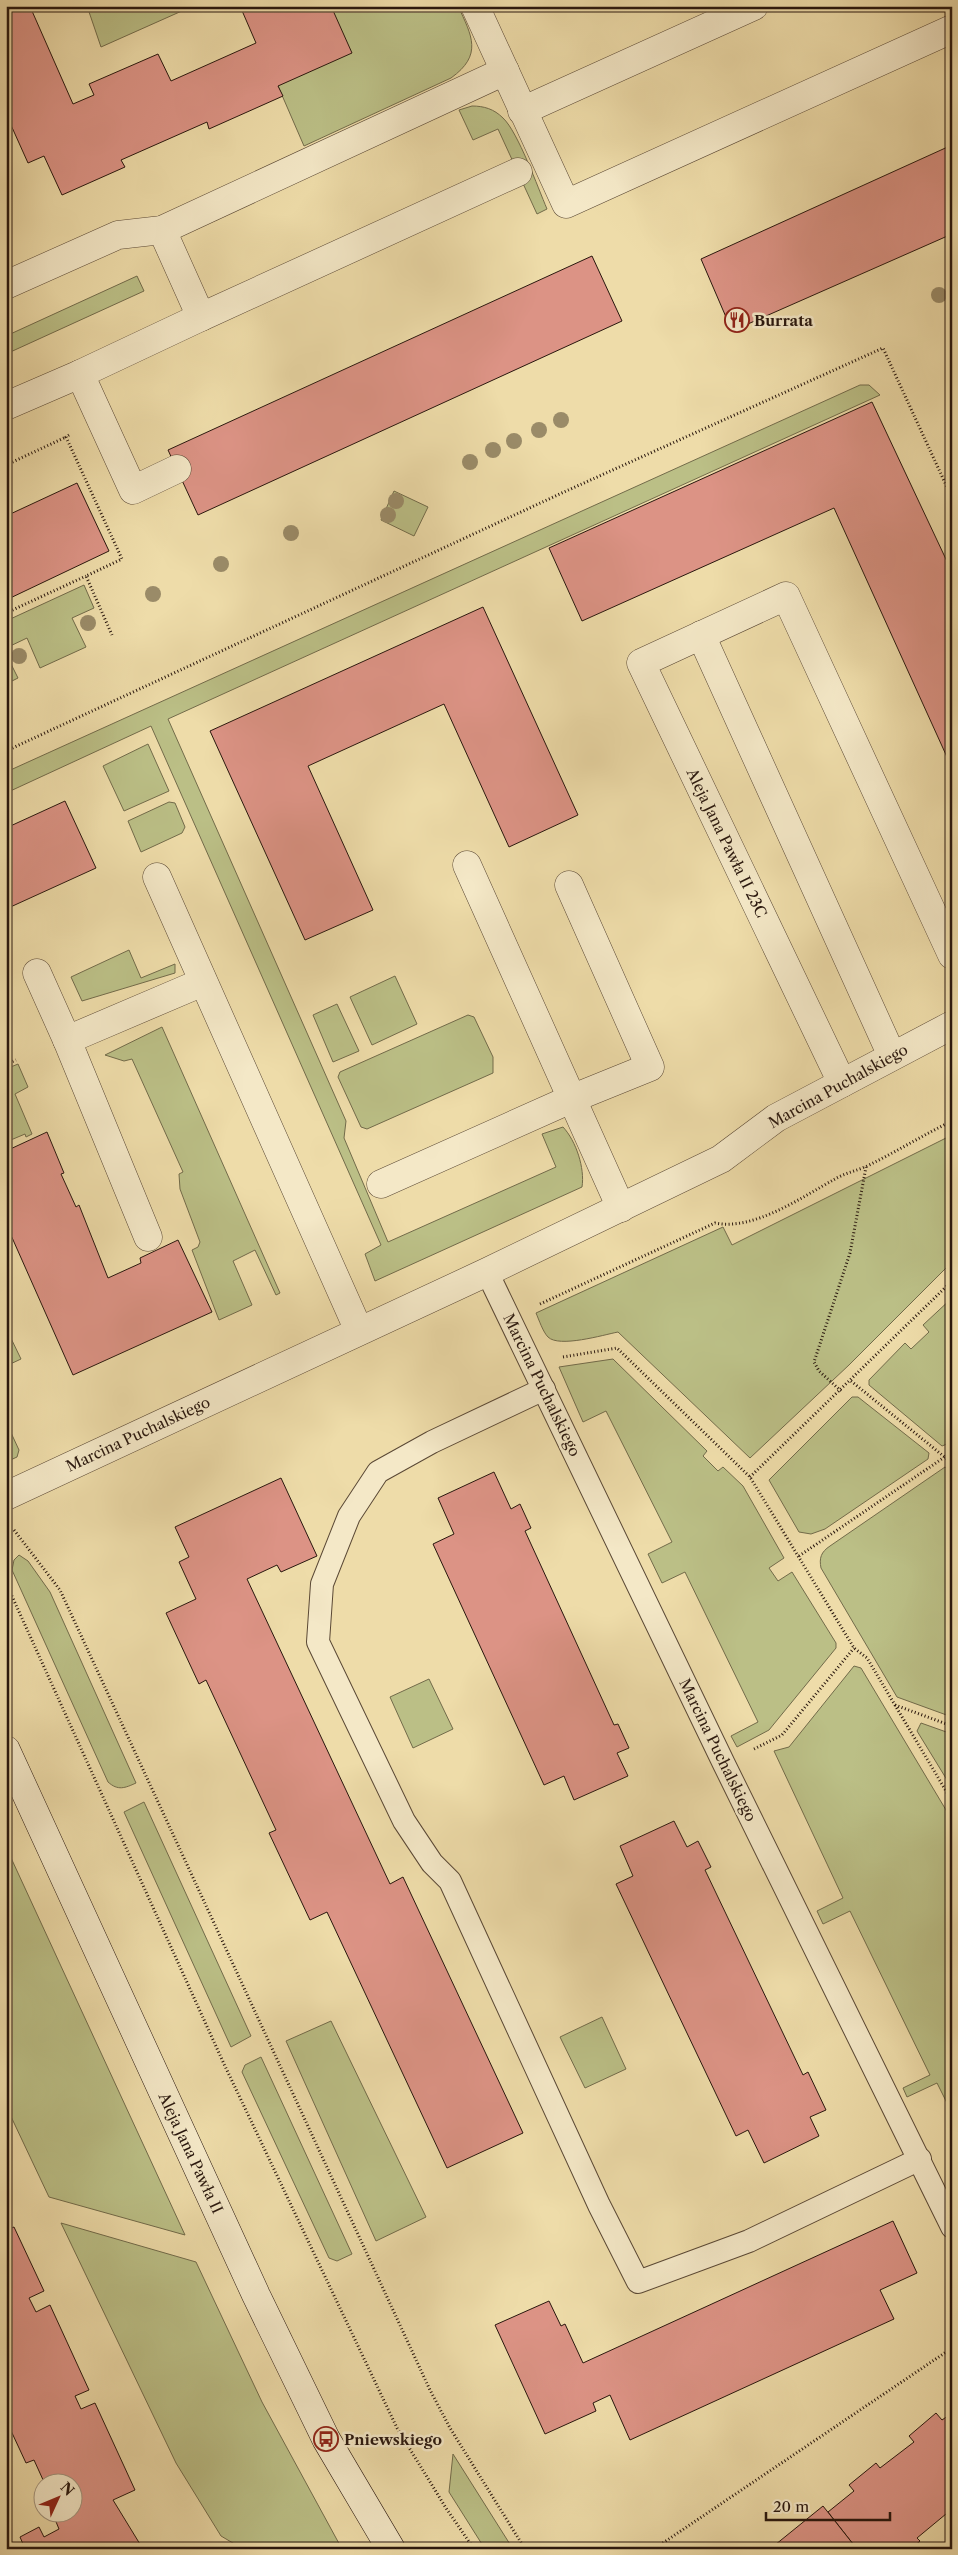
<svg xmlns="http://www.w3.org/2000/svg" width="958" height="2555" viewBox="0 0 958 2555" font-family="'Libre Caslon Text',serif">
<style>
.green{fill:#bbbf86;stroke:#726b4a}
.building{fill:#dc9385;stroke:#29170e}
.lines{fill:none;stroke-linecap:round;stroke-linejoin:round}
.lane-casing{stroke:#5a4835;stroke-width:24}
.street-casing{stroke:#5a4835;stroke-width:29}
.secondary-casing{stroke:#29170e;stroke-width:29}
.path{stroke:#29170e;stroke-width:3;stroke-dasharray:1 2.5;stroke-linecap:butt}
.lane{stroke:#f4e8c7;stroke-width:22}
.street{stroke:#f4e8c7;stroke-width:28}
.secondary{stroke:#f4e8c7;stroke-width:28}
.tree{fill:#9a8b68}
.labels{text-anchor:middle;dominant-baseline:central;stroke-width:5;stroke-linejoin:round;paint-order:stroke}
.poi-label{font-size:15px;font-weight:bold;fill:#29170e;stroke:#f4e8c7;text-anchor:start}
.street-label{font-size:15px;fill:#29170e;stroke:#f4e8c7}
</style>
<rect width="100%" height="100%" fill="#eedca9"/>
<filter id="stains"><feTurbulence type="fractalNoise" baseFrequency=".004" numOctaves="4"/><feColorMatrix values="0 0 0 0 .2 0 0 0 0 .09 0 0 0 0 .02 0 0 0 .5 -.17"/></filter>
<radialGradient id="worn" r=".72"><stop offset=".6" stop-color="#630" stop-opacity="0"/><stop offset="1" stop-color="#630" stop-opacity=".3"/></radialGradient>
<g class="green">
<polygon points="87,6 193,6 101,47"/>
<path d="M 331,6 L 458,6 C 472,36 483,55 451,78 L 304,146 L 278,86 Z"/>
<path d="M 472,106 C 484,106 494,109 503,118 C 518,132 538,188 547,209 L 537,214 L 498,129 L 473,140 L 459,110 Z"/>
<polygon points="137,276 144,291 6,354 6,336"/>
<path d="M 860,385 L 869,385 L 880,395 L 168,719 L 346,1121 L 344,1138 L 388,1242 L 556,1167 L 542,1134 L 563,1127 C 576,1141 585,1168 582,1187 L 375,1281 L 365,1254 L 381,1245 L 151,726 L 6,793 L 6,772 Z"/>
<polygon points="394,491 428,507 414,536 381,520"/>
<polygon points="84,585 94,608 72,618 86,647 40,668 27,638 6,648 6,621"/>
<polygon points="6,654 18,678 6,684"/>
<polygon points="148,744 169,791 124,811 103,766"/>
<polygon points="169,802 175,803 185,827 182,833 141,852 128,821"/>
<polygon points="129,950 141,978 175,964 175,973 82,1001 71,977"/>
<polygon points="395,976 417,1024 372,1045 350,997"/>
<polygon points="337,1004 359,1051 333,1062 313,1015"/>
<polygon points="468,1015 474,1017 493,1057 493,1073 367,1129 361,1127 338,1077 340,1072"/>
<polygon points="162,1027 280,1293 276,1295 255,1250 233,1261 252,1305 219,1320 192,1250 198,1247 200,1242 180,1189 179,1174 183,1172 132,1059 124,1061 105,1055"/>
<polygon points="18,1064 28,1087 15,1094 32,1134 26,1137 25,1134 6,1142 6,1069"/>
<path d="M 952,1135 L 952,1262 L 849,1365 L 750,1458 L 618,1332 C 603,1335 559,1348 548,1337 C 543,1332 539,1320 536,1313 L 723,1227 L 732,1245 Z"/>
<polygon points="952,1298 952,1442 942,1446 869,1385 869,1380 905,1343 911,1349 929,1332 923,1325"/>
<polygon points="6,1328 21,1359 6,1366"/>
<polygon points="613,1359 707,1451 703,1456 718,1471 723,1467 743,1486 784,1558 769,1568 778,1581 792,1572 836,1643 836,1648 769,1730 737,1747 731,1736 758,1722 685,1572 662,1583 648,1554 672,1542 606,1411 583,1422 559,1367"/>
<polygon points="852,1397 858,1397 929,1453 928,1459 825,1529 811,1534 799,1532 769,1480"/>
<polygon points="6,1422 19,1450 17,1457 6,1462"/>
<path d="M 945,1467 L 952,1472 L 952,1717 L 897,1697 L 821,1568 C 819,1558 821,1552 830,1546 Z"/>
<path d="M 19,1555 L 28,1561 L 50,1592 L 136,1783 C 125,1788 118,1791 108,1782 L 12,1570 L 14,1560 Z"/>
<polygon points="854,1666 861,1668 952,1820 952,2113 937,2083 907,2097 903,2088 930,2075 850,1911 823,1924 817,1911 843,1898 774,1751 789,1747"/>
<polygon points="429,1679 453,1729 413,1748 390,1697"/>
<polygon points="921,1723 952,1734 952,1788 917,1731"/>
<polygon points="144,1802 251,2036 231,2047 124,1812"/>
<polygon points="6,1847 185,2235 49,2197 6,2106"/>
<polygon points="602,2017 626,2069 585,2088 560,2037"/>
<polygon points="331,2021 426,2217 376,2241 286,2041"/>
<polygon points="261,2057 352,2254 337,2261 329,2258 242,2072 245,2065"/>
<polygon points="61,2223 196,2262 262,2402 342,2549 243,2549 221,2536 176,2463"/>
<polygon points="453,2454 513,2549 485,2549 449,2492"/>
</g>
<g class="building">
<polygon points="6,6 43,6 32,11 73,104 94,95 89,84 158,54 171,81 256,43 240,6 331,6 352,53 278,86 283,96 209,129 207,122 121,160 125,167 62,195 44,156 28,163 6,114"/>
<polygon points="952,145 952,234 732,331 701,259"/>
<polygon points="592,256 622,321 198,515 168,450"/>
<polygon points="872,402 952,572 952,768 834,508 582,621 549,548"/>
<polygon points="77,483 109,551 6,600 6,516"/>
<polygon points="483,607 578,815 509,847 444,704 308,766 373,910 305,940 210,731"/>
<polygon points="65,801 96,868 6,909 6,828"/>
<polygon points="47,1132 64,1173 61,1174 76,1207 79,1205 108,1278 141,1263 140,1258 178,1240 212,1312 73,1375 6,1224 6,1151"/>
<polygon points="494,1472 511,1509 520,1504 531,1528 525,1531 614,1725 618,1724 629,1748 617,1753 628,1776 574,1800 564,1776 544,1785 433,1544 454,1534 438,1498"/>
<polygon points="281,1478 317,1556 281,1572 277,1565 247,1579 390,1884 403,1877 523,2133 447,2168 327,1912 310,1920 269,1833 276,1830 206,1680 199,1684 166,1613 196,1599 179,1562 189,1557 175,1527"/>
<polygon points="674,1821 687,1847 698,1841 711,1867 705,1870 803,2075 808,2072 826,2110 810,2117 819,2136 764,2163 748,2130 736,2136 616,1884 633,1876 620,1846"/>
<polygon points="893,2221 917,2273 880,2290 894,2319 630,2440 610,2395 593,2403 596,2411 545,2434 495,2325 549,2301 561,2326 565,2324 583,2363"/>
<polygon points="14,2227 44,2291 29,2298 36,2312 50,2305 89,2390 75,2396 81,2409 95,2403 135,2490 113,2500 143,2549 15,2549 23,2544 20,2537 39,2527 44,2537 59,2529 52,2512 72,2512 72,2482 44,2482 34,2460 26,2463 6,2420 6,2230"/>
<polygon points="936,2413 942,2420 952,2413 952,2509 917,2538 920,2541 911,2549 899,2549 897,2546 893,2549 857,2549 828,2512 854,2491 849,2485 876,2463 880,2468 914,2442 909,2436"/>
<polygon points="823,2506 857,2549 770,2549"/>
</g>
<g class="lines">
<defs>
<g id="lane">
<polyline points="487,1272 724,1764 952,2227"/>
<polyline points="544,1389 432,1442 378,1472 349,1516 322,1584 318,1642 404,1821 432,1863 450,1881 599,2205 638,2282 749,2241 920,2159"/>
</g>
<g id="street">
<polyline points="475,6 566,204 952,29"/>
<polyline points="522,111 754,6"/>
<polyline points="162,230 201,317 518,172"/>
<polyline points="6,285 118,235 162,230 505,71"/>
<polyline points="6,406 80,374"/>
<polyline points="177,469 133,490 80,374 201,317"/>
<polyline points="701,635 892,1056"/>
<polyline points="467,865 621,1208"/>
<polyline points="157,877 359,1331"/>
<polyline points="37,973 67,1040 203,982"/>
<polyline points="67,1040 148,1237"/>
<polyline points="842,1083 641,663 786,596 952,955"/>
<polyline points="381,1184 571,1099 650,1067 569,885"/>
<polyline points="6,1496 487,1272 721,1159 776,1118 952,1025"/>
</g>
<polyline id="secondary" points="6,1750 256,2295 326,2439 391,2549"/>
</defs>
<use href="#lane" class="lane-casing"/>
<use href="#street" class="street-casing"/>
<use href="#secondary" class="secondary-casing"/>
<g class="path">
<polyline points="69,435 66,437 122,559 86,576 112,635"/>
<polyline points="6,465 66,437"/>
<polyline points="6,613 86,576"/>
<polyline points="6,751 564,492 883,348 952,498"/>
<polyline points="6,1064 16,1060"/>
<path d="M 540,1304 L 715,1223 C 754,1231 802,1197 835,1179 C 845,1173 856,1171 867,1166 C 896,1152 923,1135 952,1121"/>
<polyline points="563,1357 617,1348 750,1477 854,1648 867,1658 952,1801"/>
<polyline points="851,1381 952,1463"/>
<polyline points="841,1391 819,1371 814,1362 850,1253 866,1167"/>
<polyline points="750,1477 952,1281"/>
<polyline points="14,1530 60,1590 430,2390 450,2428 525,2549"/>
<polyline points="799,1556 952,1452"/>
<polyline points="6,1583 224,2064 397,2428 446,2508 474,2549"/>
<polyline points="895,1705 952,1726"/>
<polyline points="754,1749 782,1735 854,1648"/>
<polyline points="654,2549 952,2348"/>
</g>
<use href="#lane" class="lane"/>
<use href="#street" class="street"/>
<use href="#secondary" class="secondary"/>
</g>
<g class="tree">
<circle cx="939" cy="295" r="8"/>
<circle cx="561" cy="420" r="8"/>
<circle cx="539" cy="430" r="8"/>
<circle cx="514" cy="441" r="8"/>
<circle cx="493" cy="450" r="8"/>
<circle cx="470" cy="462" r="8"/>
<circle cx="396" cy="501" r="8"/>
<circle cx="388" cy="515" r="8"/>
<circle cx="291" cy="533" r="8"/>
<circle cx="221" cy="564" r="8"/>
<circle cx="153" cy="594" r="8"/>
<circle cx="88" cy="623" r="8"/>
<circle cx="19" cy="656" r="8"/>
</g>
<defs>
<symbol id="restaurant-ring" viewBox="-11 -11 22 22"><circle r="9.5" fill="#f4e8c7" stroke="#8f2418" stroke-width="1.5"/><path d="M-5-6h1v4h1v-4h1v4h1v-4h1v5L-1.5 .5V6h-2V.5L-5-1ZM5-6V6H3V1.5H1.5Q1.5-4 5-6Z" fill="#8f2418"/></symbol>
<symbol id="bus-ring" viewBox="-11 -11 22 22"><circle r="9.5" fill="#f4e8c7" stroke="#8f2418" stroke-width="1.5"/><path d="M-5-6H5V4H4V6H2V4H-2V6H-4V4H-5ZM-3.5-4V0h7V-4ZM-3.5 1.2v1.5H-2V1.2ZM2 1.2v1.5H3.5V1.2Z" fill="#8f2418"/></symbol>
</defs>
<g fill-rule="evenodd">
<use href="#restaurant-ring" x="723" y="306" width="28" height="28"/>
<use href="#bus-ring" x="312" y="2425" width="28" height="28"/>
</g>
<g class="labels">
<g class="poi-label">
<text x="754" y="320">Burrata</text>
<text x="344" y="2439">Pniewskiego</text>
</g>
<g class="street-label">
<text transform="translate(727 843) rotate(64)">Aleja Jana Pawła II 23C</text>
<text transform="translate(838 1086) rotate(-29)">Marcina Puchalskiego</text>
<text transform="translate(542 1385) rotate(64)">Marcina Puchalskiego</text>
<text transform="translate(138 1434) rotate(-25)">Marcina Puchalskiego</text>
<text transform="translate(718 1750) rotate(64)">Marcina Puchalskiego</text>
<text transform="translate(191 2153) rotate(65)">Aleja Jana Pawła II</text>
</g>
</g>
<rect width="958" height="2555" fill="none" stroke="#eedca9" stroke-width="25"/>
<rect x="8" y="8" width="943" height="2540" fill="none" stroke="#29170e" stroke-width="2.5"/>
<rect x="12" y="12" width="933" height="2530" fill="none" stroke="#29170e"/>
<g transform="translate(58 2498) rotate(46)"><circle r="24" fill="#f4e8c7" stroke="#a3947d"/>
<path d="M0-4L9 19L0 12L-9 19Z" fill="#8f2418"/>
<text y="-8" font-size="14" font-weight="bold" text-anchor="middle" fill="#29170e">N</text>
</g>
<path d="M766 2512v8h124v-8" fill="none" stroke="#29170e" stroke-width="2.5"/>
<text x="773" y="2512" font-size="15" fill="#29170e" stroke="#f4e8c7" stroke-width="4" paint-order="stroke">20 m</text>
<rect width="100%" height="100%" filter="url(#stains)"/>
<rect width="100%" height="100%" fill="url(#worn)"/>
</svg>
